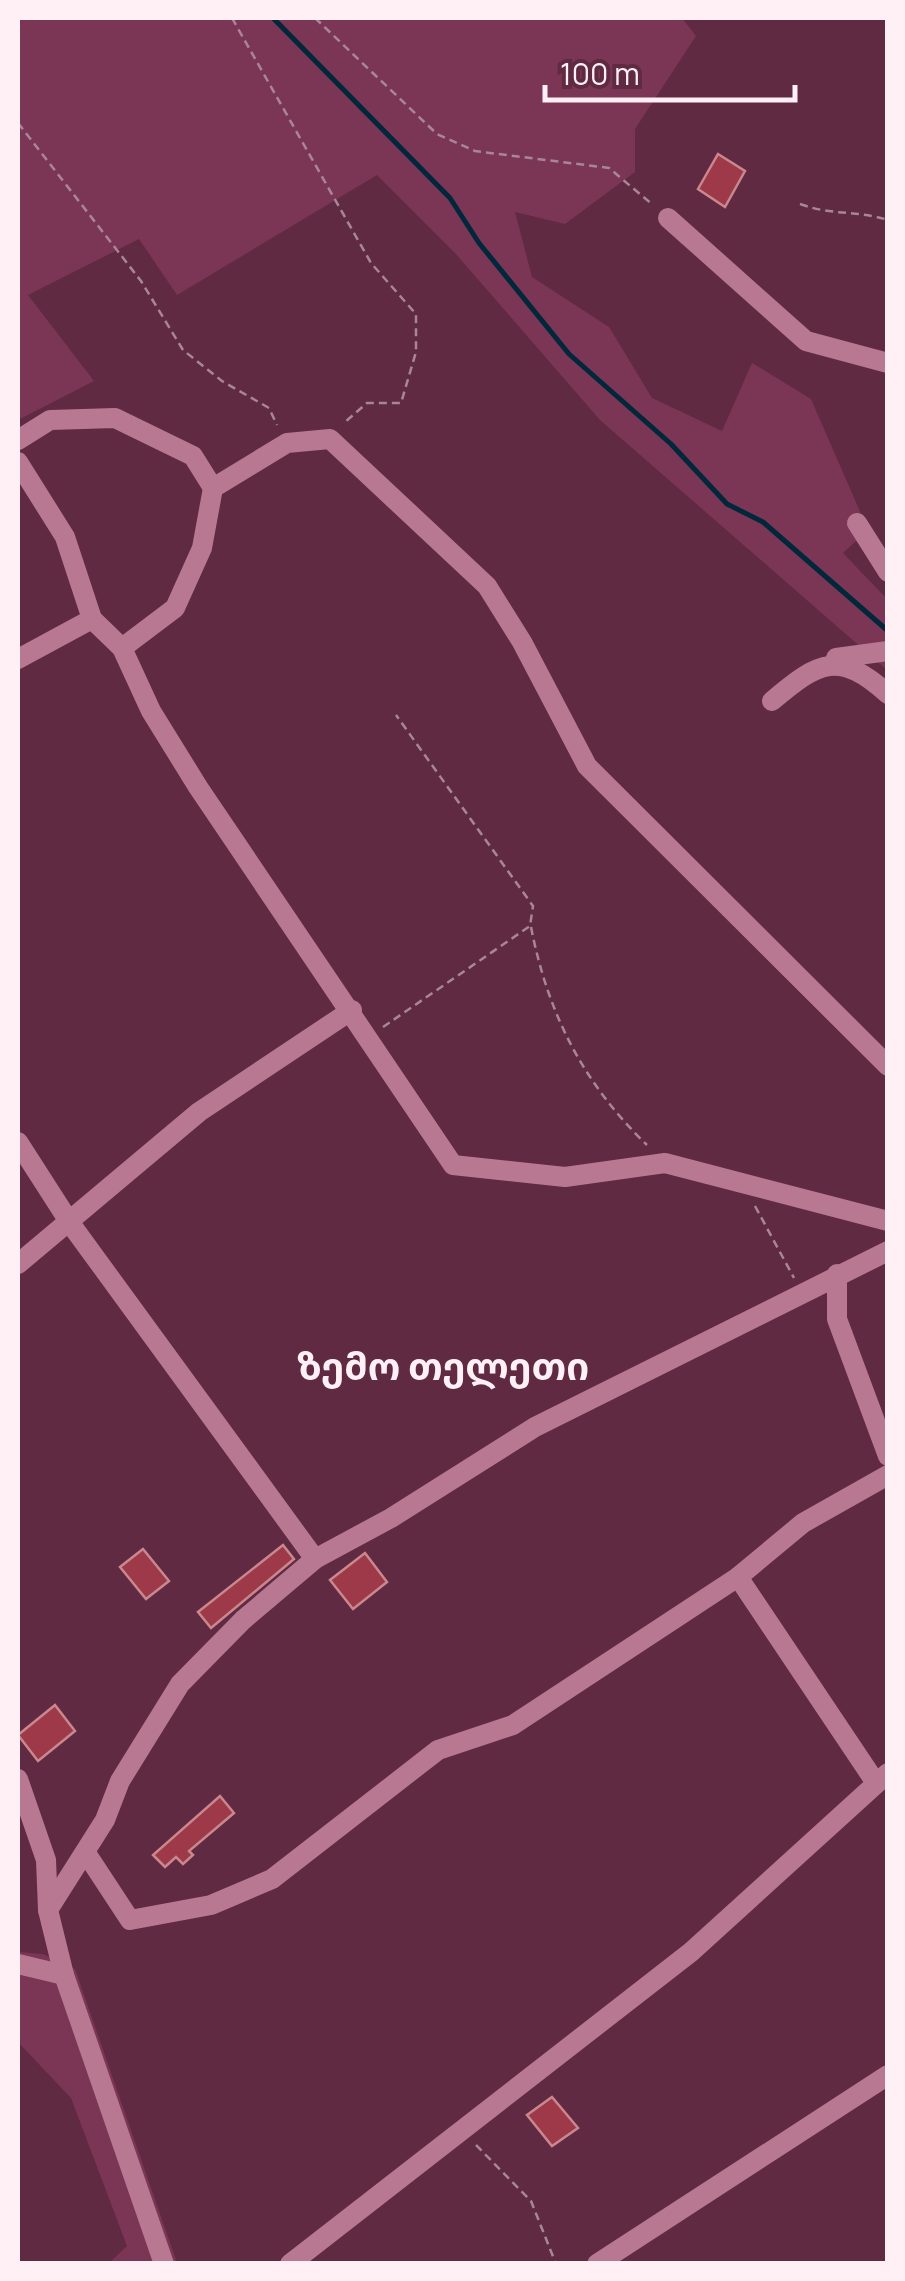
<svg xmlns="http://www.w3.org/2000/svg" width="905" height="2281" viewBox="0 0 905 2281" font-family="Manrope,'Noto Sans Georgian',sans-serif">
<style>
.green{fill:#7b3655}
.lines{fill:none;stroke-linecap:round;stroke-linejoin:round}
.stream{stroke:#01283a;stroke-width:5}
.building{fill:#9d3949;stroke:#ca878d;stroke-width:2.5}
.path{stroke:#a98696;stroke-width:2.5;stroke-dasharray:8 5;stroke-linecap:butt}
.minor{stroke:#b87892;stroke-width:20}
.labels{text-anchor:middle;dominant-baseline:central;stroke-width:9;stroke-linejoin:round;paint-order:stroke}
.quarter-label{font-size:38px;font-weight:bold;fill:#fef0f5;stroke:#5f2a42}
</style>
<rect width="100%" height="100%" fill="#5f2a42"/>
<g class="green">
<polygon points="18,18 682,18 696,36 635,129 635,172 565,224 515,212 532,277 609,327 652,398 722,431 752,363 811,399 868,530 843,553 887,599 887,670 600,420 455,253 377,175 177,295 139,239 28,295 94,381 18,420"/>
<polygon points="18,1952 43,1954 75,1969 177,2263 109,2263 127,2246 71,2098 18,2042"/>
</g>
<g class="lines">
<polyline class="stream" points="273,18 450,198 479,243 569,354 671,444 727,504 763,522 888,631"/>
</g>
<g class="building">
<polygon points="718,154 745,171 725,207 698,189"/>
<polygon points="283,1545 294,1559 211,1628 198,1612"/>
<polygon points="143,1549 169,1581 146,1599 120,1567"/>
<polygon points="365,1553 387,1582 353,1609 330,1580"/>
<polygon points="55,1705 75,1731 38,1761 18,1735"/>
<polygon points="220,1796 234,1813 189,1851 193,1855 183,1864 176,1857 165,1867 153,1855"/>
<polygon points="552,2097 578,2128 552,2146 527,2115"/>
</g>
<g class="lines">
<g class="path">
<polyline points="232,18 371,263 416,314 416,352 401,403 367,403 344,423"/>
<polyline points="315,18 437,134 475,151 609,168 653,205"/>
<polyline points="18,123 141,281 183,350 222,381 269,408 277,425"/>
<path d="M 800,204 C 833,216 857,210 888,220"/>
<path d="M 531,927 C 548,1014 583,1083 647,1145"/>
<polyline points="383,1027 530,926 533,906 396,715"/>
<polyline points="755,1206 794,1278"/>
<polyline points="476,2145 531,2201 556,2264"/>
</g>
<g class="minor">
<polyline points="668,218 806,341 888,363"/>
<polyline points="18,440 50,420 115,418 193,456 213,488"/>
<polyline points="18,462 65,537 92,619 122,648 151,711 198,787 453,1165 565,1177 665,1163 888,1221"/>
<polyline points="857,523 888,572"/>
<polyline points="122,648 175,608 202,548 213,488 287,443 330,439 487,586 522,642 587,766 888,1066"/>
<polyline points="836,658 888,651"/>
<polyline points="18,659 92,619"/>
<path d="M 772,701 C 819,661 839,650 888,694"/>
<polyline points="18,1142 70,1223 315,1559"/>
<polyline points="18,1264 199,1112 352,1010"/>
<polyline points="837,1274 837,1319 888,1456"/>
<polyline points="738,1577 876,1783"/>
<polyline points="18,1779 46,1860 48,1910"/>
<polyline points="86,1853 130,1920 211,1905 272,1879 438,1750 513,1725 738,1577 803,1523 888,1475"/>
<polyline points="18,1964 64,1975"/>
<polyline points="164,2264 64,1975 48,1910 105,1820 120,1781 180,1684 243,1620 315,1559 391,1518 535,1427 888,1251"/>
<polyline points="290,2264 691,1952 888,1773"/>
<polyline points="597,2264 888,2075"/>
</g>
</g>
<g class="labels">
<g class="quarter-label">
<text x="443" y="1365">ზემო თელეთი</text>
</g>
</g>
<rect width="905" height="2281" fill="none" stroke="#fef0f5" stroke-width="40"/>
<path d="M545 85v15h250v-15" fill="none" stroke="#fef0f5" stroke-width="5"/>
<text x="560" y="85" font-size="30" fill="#fef0f5" stroke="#5f2a42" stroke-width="8" paint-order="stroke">100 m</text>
</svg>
